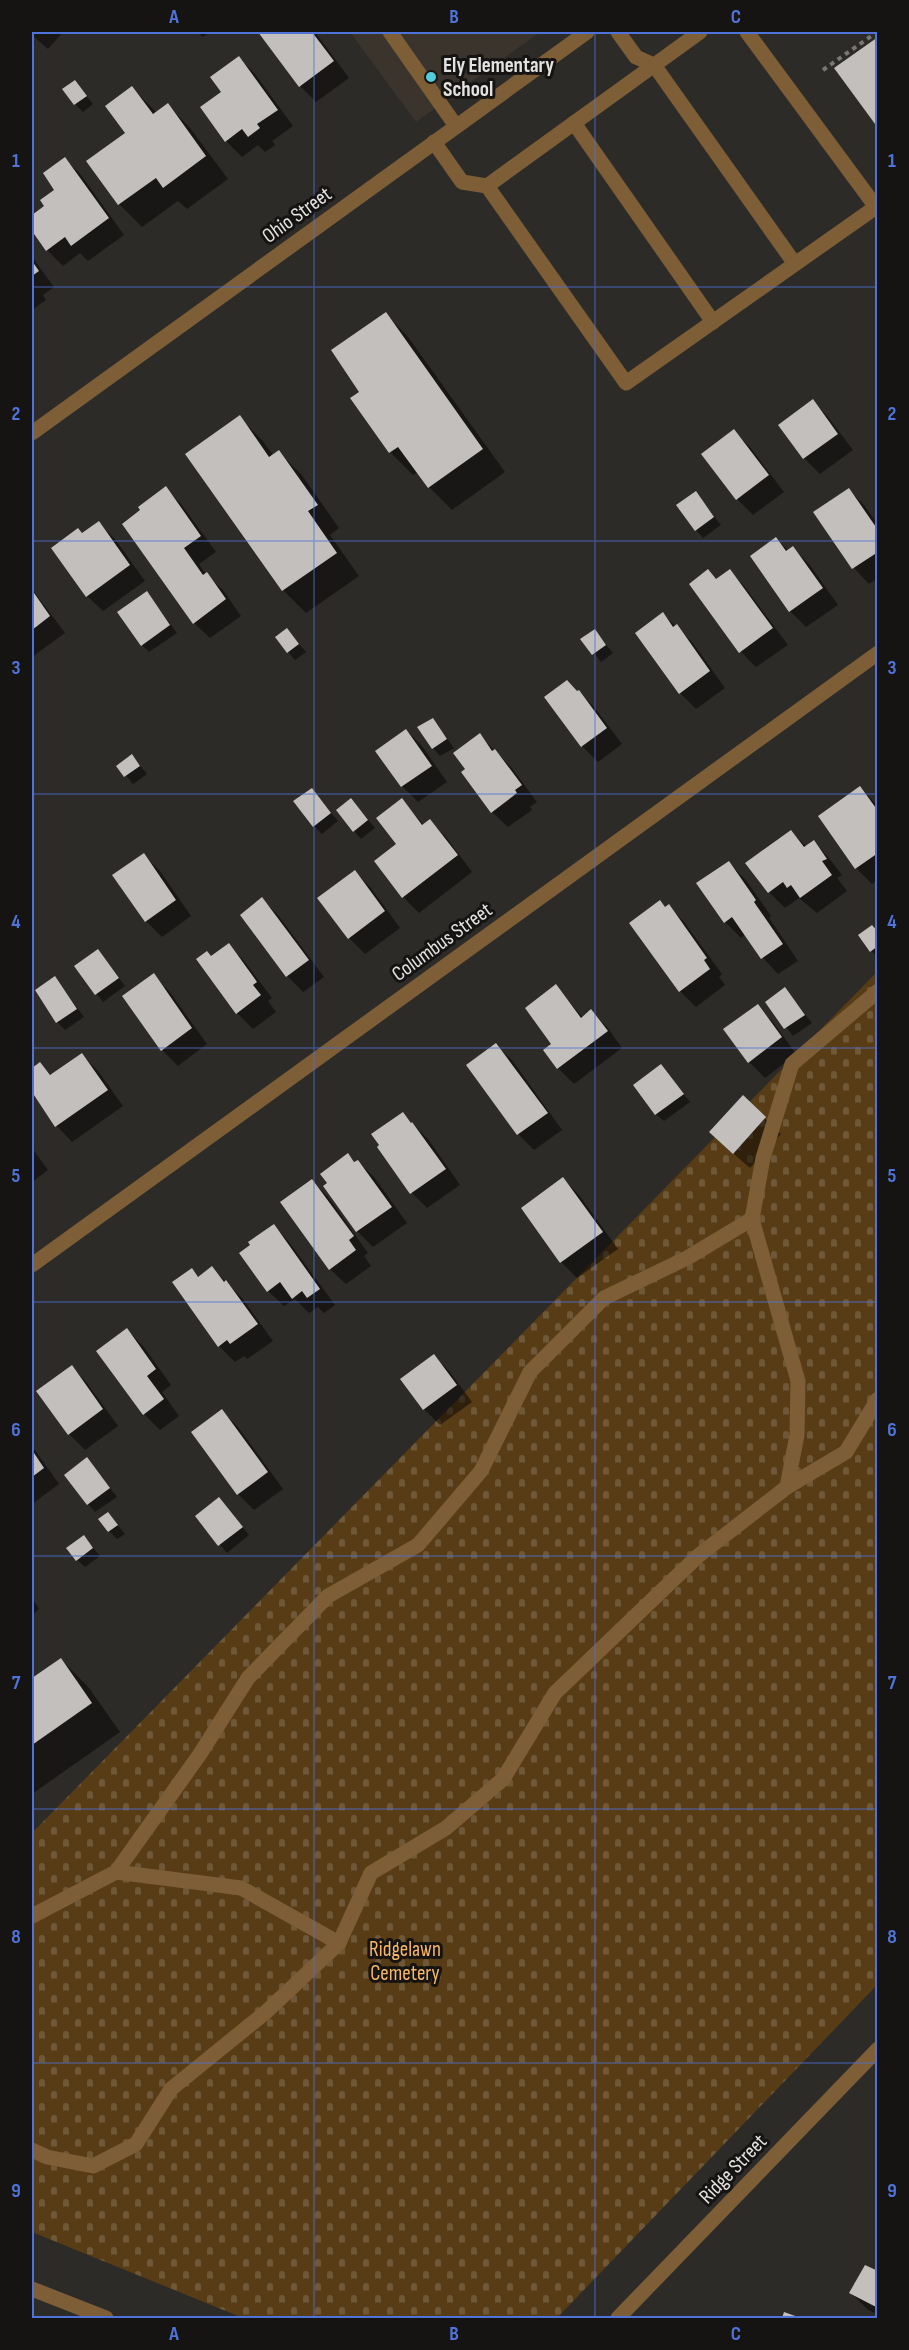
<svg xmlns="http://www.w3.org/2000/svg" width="909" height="2350" viewBox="0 0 909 2350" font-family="'Sofia Sans Condensed',sans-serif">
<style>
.built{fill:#3a342d}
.cemetery{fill:url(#cemetery-stones)}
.shadow{fill:#0007}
.building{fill:#c2bfbc}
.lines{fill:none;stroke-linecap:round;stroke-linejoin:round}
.path{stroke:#797775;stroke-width:4;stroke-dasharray:4.5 4.5;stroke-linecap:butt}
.minor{stroke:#7d5e36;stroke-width:15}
.grid{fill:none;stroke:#4f73da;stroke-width:1.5;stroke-opacity:0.55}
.poi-dot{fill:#53cbdb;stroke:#151412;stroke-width:2}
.labels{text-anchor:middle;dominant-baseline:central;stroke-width:6;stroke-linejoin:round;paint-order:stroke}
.poi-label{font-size:21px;font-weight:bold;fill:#e5e3e2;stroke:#151412;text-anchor:start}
.street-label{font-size:21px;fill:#e5e3e2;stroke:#151412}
.park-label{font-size:21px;fill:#f8b866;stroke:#151412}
.neatline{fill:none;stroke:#4f73da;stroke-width:2}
.grid-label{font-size:20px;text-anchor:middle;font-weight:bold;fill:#4f73da}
</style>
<defs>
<pattern id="cemetery-stones" width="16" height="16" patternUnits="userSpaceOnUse" patternTransform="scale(1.5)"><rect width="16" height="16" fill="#573c16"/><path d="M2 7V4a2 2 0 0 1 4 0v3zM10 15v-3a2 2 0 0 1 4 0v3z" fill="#6f5838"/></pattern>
</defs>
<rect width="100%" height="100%" fill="#2d2b28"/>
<polygon class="built" points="350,32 540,32 416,122"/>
<polygon class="cemetery" points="877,972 877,1985 557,2318 243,2318 32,2232 32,1833"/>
<g class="shadow">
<polygon points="32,32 63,32 48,49 32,35"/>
<polygon points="197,32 211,32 203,37"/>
<polygon points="260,32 315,32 349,78 316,102 300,86"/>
<polygon points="239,58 255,74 293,126 272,141 275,145 265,152 258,145 242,157 226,141 223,92"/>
<polygon points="75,82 93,104 83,112 75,104"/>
<polygon points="132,88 157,113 168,105 190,128 228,179 187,209 178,201 142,227 119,204 88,162 127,133"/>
<polygon points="65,159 81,175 124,235 88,261 80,253 63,266 47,250 32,228 32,216 46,206 56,190"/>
<polygon points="32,257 54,287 43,295 46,300 32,310"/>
<polygon points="386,314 408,337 505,472 452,510 429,487 418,472 413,475 390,452 352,399 361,392"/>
<polygon points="813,401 828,417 853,450 820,474 804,458 780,425"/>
<polygon points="239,417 262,440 273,455 278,452 301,474 339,528 330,535 359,576 306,613 283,590"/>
<polygon points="734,431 750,447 784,492 753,515 737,499 703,454"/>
<polygon points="165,488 181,504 216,552 199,564 206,575 223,590 241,616 210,638 194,623"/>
<polygon points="848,489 864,505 878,525 878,578 869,584 854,568 816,513"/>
<polygon points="695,493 721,525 703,538 696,530"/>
<polygon points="99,523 115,539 145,581 103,611 87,596 82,534"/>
<polygon points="776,539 789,551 793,548 809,564 838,605 806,627 790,611"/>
<polygon points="730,571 745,587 788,645 756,667 741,652 717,580"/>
<polygon points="32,589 65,633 32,657"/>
<polygon points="147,593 177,633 149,652 142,645"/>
<polygon points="663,614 692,642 725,688 696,709 680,693"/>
<polygon points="287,630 306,652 295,660 288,652"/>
<polygon points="595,631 613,653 601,662 583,639"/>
<polygon points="579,692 594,707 622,744 598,762 582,746"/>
<polygon points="433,719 454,748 440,756 433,748"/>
<polygon points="406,730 422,746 447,782 418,802 402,786 377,751"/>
<polygon points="479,735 511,767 537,802 530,807 532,810 508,827 492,812 467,769"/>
<polygon points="132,756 147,774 133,784 118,766"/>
<polygon points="860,788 878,806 878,880 872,884 856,868"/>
<polygon points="312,790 338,821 322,834 314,826"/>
<polygon points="351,800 375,828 361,839 354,831"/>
<polygon points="401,800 424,825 430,821 446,837 472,872 419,913 403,897 398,844"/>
<polygon points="791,832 807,847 814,842 829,858 842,875 837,878 847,891 817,913 799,898 785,908 769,892"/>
<polygon points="144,855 160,871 191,916 162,937 146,921"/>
<polygon points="729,863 745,879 771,916 769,918 798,961 778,974 763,958 746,934 741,938 725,922"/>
<polygon points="355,872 371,888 400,928 365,954 349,938 320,898"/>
<polygon points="262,899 278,915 324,977 303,992 287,976 242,915"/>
<polygon points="669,906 684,922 722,974 719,977 725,985 696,1007 680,991 666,908"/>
<polygon points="878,932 878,957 871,951"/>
<polygon points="228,945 244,961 272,998 268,1001 276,1012 253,1029 237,1013 198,959 212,958"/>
<polygon points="98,951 125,986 103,1002 76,966"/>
<polygon points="153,975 169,991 207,1044 178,1066 162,1050"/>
<polygon points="55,978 84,1017 65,1030 57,1022"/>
<polygon points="556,986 583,1018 591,1011 607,1027 622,1048 574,1084 558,1068 553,1044"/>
<polygon points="785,989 812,1023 793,1036 767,1002"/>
<polygon points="757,1006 773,1022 796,1054 765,1078 749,1062"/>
<polygon points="496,1045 512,1060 562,1130 534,1150 518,1134 468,1066"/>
<polygon points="82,1055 98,1071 123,1106 72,1142 57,1126 32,1090 32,1070 40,1064 52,1076"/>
<polygon points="661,1066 690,1102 664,1121 656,1114"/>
<polygon points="743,1098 781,1134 750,1168 727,1148"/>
<polygon points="403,1114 428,1139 460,1185 427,1208 412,1193 381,1145"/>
<polygon points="32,1148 48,1170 32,1182"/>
<polygon points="348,1155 356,1163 358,1162 374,1177 407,1223 373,1247 357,1231 325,1186"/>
<polygon points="563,1179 579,1195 618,1249 577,1278 561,1262 523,1208"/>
<polygon points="312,1181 328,1197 368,1253 364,1256 371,1266 346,1284 330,1269"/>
<polygon points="274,1226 289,1242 335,1305 324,1313 318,1307 309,1313 295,1299 284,1306 268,1291"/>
<polygon points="212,1268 242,1298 273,1341 247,1359 244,1356 235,1362 219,1346 174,1283 192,1270 199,1278"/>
<polygon points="127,1330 143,1346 171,1385 162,1392 179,1416 160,1430 144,1414"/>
<polygon points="434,1356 449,1371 472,1402 440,1425 424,1409 402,1379"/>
<polygon points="72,1367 87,1383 118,1426 85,1450 69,1434"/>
<polygon points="222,1411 238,1427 283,1489 254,1510 238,1494"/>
<polygon points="32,1446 59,1484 32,1504"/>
<polygon points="87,1459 117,1497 95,1512 88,1504"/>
<polygon points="219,1499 249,1535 227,1553 197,1517"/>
<polygon points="108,1514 125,1534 117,1539 109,1531"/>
<polygon points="84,1537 100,1556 85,1567 77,1560"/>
<polygon points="32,1598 39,1609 32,1615"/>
<polygon points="61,1659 89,1688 120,1732 32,1794 32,1680"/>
<polygon points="878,2273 878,2315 867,2309 851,2293"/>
</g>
<g class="building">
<polygon points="258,32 312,32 334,61 299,87"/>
<polygon points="878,37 878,128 834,68"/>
<polygon points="239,56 278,110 257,124 260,128 248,137 242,129 225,142 200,107 221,92 210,77"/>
<polygon points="75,80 87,96 74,105 62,89"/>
<polygon points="132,86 153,114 168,103 206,156 163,188 156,178 118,205 86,161 125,133 105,106"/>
<polygon points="65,157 109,218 71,246 65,237 46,251 32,231 32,215 44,206 40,200 54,190 43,173"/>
<polygon points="32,261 39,271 32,276"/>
<polygon points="386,312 483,449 428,488 398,447 389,453 350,398 359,392 331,350"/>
<polygon points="813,399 838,434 803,459 778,425"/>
<polygon points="240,415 269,457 279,450 318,505 308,511 337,553 282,591 185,454"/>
<polygon points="734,429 769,475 736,500 701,454"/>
<polygon points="166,486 201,536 184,548 203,575 207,572 226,599 193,624 122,524 140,510 138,507"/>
<polygon points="849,488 878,530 878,552 852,569 813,512"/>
<polygon points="696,491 714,517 695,531 676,505"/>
<polygon points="99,521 130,565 86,597 51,548 78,528 82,533"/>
<polygon points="776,537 786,551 793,546 823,588 789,612 750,556"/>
<polygon points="708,569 716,579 730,569 773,628 739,653 689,584"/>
<polygon points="32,590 50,616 32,630"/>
<polygon points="147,591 170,625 141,646 117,612"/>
<polygon points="663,612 673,627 677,624 710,671 679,694 635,633"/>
<polygon points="287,628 299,644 287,653 275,637"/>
<polygon points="595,629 606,645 592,655 580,639"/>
<polygon points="567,680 577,691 579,690 607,728 581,747 544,697"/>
<polygon points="433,718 447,739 432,749 417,727"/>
<polygon points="406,729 432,766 401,787 375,751"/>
<polygon points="480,733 492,751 495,749 522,785 515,790 517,793 491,813 461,772 465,769 453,753"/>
<polygon points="132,754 140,766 124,777 116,766"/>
<polygon points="860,786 878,811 878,853 855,869 818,816"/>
<polygon points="312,788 331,813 313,827 293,801"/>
<polygon points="351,798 368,820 353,832 336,810"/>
<polygon points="402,798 422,825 430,819 458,855 402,898 374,861 396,844 376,818"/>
<polygon points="791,830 804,847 814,840 827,859 822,861 832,875 800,898 791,885 787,888 783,882 768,893 745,863"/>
<polygon points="144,853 176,900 145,922 112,875"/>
<polygon points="729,861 756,900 754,902 783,944 761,959 732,917 724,923 696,883"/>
<polygon points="355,870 385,911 348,939 317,898"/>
<polygon points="262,897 309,960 286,977 240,915"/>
<polygon points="660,900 665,907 669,904 707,958 704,960 710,969 679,992 629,923"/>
<polygon points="872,925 878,932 878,946 870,952 858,935"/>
<polygon points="229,943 257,982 253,985 261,995 236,1014 196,959 207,951 211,956"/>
<polygon points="98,949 119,978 95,995 74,966"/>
<polygon points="154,973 192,1028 161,1051 122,996"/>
<polygon points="55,976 77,1009 56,1023 35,990"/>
<polygon points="556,984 581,1018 591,1009 608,1031 557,1069 543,1050 551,1044 525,1008"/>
<polygon points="785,987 805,1015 784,1029 765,1002"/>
<polygon points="758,1004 782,1037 748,1063 723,1029"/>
<polygon points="496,1043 548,1113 517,1135 466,1065"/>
<polygon points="82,1053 108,1090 55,1127 32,1092 32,1068 40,1062 50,1075"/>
<polygon points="661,1064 684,1094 655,1115 633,1085"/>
<polygon points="743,1095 766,1117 733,1154 709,1132"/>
<polygon points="403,1112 411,1123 412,1122 446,1169 410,1194 377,1147 379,1145 371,1134"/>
<polygon points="348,1153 354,1162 358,1160 392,1207 356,1232 323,1186 327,1183 320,1174"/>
<polygon points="563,1177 603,1232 560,1263 521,1208"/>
<polygon points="312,1179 354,1236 349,1240 356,1250 329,1270 280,1202"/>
<polygon points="274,1224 320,1289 307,1298 302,1291 292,1299 280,1282 267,1292 239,1253 250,1245 248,1242"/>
<polygon points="212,1266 224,1282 226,1280 258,1324 230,1344 227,1340 218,1347 172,1282 192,1268 198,1277"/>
<polygon points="127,1328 156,1369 147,1376 164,1399 143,1415 96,1351"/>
<polygon points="434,1354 457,1385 423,1410 400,1379"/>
<polygon points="72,1365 103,1409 68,1435 36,1391"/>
<polygon points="222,1409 268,1472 237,1495 191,1432"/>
<polygon points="32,1450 44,1468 32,1477"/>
<polygon points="87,1457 110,1488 87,1505 64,1475"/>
<polygon points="219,1497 243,1527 218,1546 195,1516"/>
<polygon points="108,1512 118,1525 108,1532 98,1519"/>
<polygon points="84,1535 93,1548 76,1561 66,1548"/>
<polygon points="61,1658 92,1703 32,1745 32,1678"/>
<polygon points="865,2265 878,2271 878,2308 849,2293"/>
<polygon points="784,2312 801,2318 782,2318"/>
</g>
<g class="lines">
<polyline class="path" points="823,70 877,32"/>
<g class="minor">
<polyline points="390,32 456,126"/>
<polyline points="618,32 636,57 654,65 795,264"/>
<polyline points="574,123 713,322"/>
<polyline points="434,142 462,182 487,186 626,383 876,207 747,32"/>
<polyline points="487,186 700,32"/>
<polyline points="32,433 587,32"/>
<polyline points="32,1265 878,653"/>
<polyline points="787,1487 797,1435 798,1381 752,1219 763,1158 792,1064 878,991"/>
<polyline points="116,1872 241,1888 339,1943"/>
<polyline points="32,1916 116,1872 200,1754 248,1678 328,1596 418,1545 481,1471 530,1372 604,1298 687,1258 752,1219"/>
<polyline points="32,2150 47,2157 93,2166 136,2144 171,2089 266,2012 339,1943 371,1873 446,1828 503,1779 555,1693 698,1556 787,1487 846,1452 878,1399"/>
<polyline points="32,2289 106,2318"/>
<polyline points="618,2318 878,2049"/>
</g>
</g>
<path class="grid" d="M 314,32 L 314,2318M 595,32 L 595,2318M 32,287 L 878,287M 32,541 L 878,541M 32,794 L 878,794M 32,1048 L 878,1048M 32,1302 L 878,1302M 32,1556 L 878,1556M 32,1809 L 878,1809M 32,2063 L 878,2063"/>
<circle class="poi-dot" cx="431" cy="77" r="6"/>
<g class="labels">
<g class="poi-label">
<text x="443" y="65">Ely Elementary<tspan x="443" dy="24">School</tspan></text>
</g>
<g class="street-label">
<text transform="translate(297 215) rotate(-36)">Ohio Street</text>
<text transform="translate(442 942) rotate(-36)">Columbus Street</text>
<text transform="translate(733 2169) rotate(-46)">Ridge Street</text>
</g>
<g class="park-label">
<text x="405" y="1949">Ridgelawn<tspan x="405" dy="24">Cemetery</tspan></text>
</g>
</g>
<rect width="909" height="2350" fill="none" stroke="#151412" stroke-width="66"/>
<rect x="33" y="33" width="843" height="2284" class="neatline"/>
<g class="grid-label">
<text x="174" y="23">A</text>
<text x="454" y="23">B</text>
<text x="736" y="23">C</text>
<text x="16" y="167">1</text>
<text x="892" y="167">1</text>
<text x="16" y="420">2</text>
<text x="892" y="420">2</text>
<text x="16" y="674">3</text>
<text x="892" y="674">3</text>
<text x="16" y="928">4</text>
<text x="892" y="928">4</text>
<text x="16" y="1182">5</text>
<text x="892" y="1182">5</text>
<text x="16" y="1436">6</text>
<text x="892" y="1436">6</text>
<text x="16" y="1689">7</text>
<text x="892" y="1689">7</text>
<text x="16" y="1943">8</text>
<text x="892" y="1943">8</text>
<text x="16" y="2197">9</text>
<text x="892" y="2197">9</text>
<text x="174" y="2340">A</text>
<text x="454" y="2340">B</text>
<text x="736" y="2340">C</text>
</g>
</svg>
